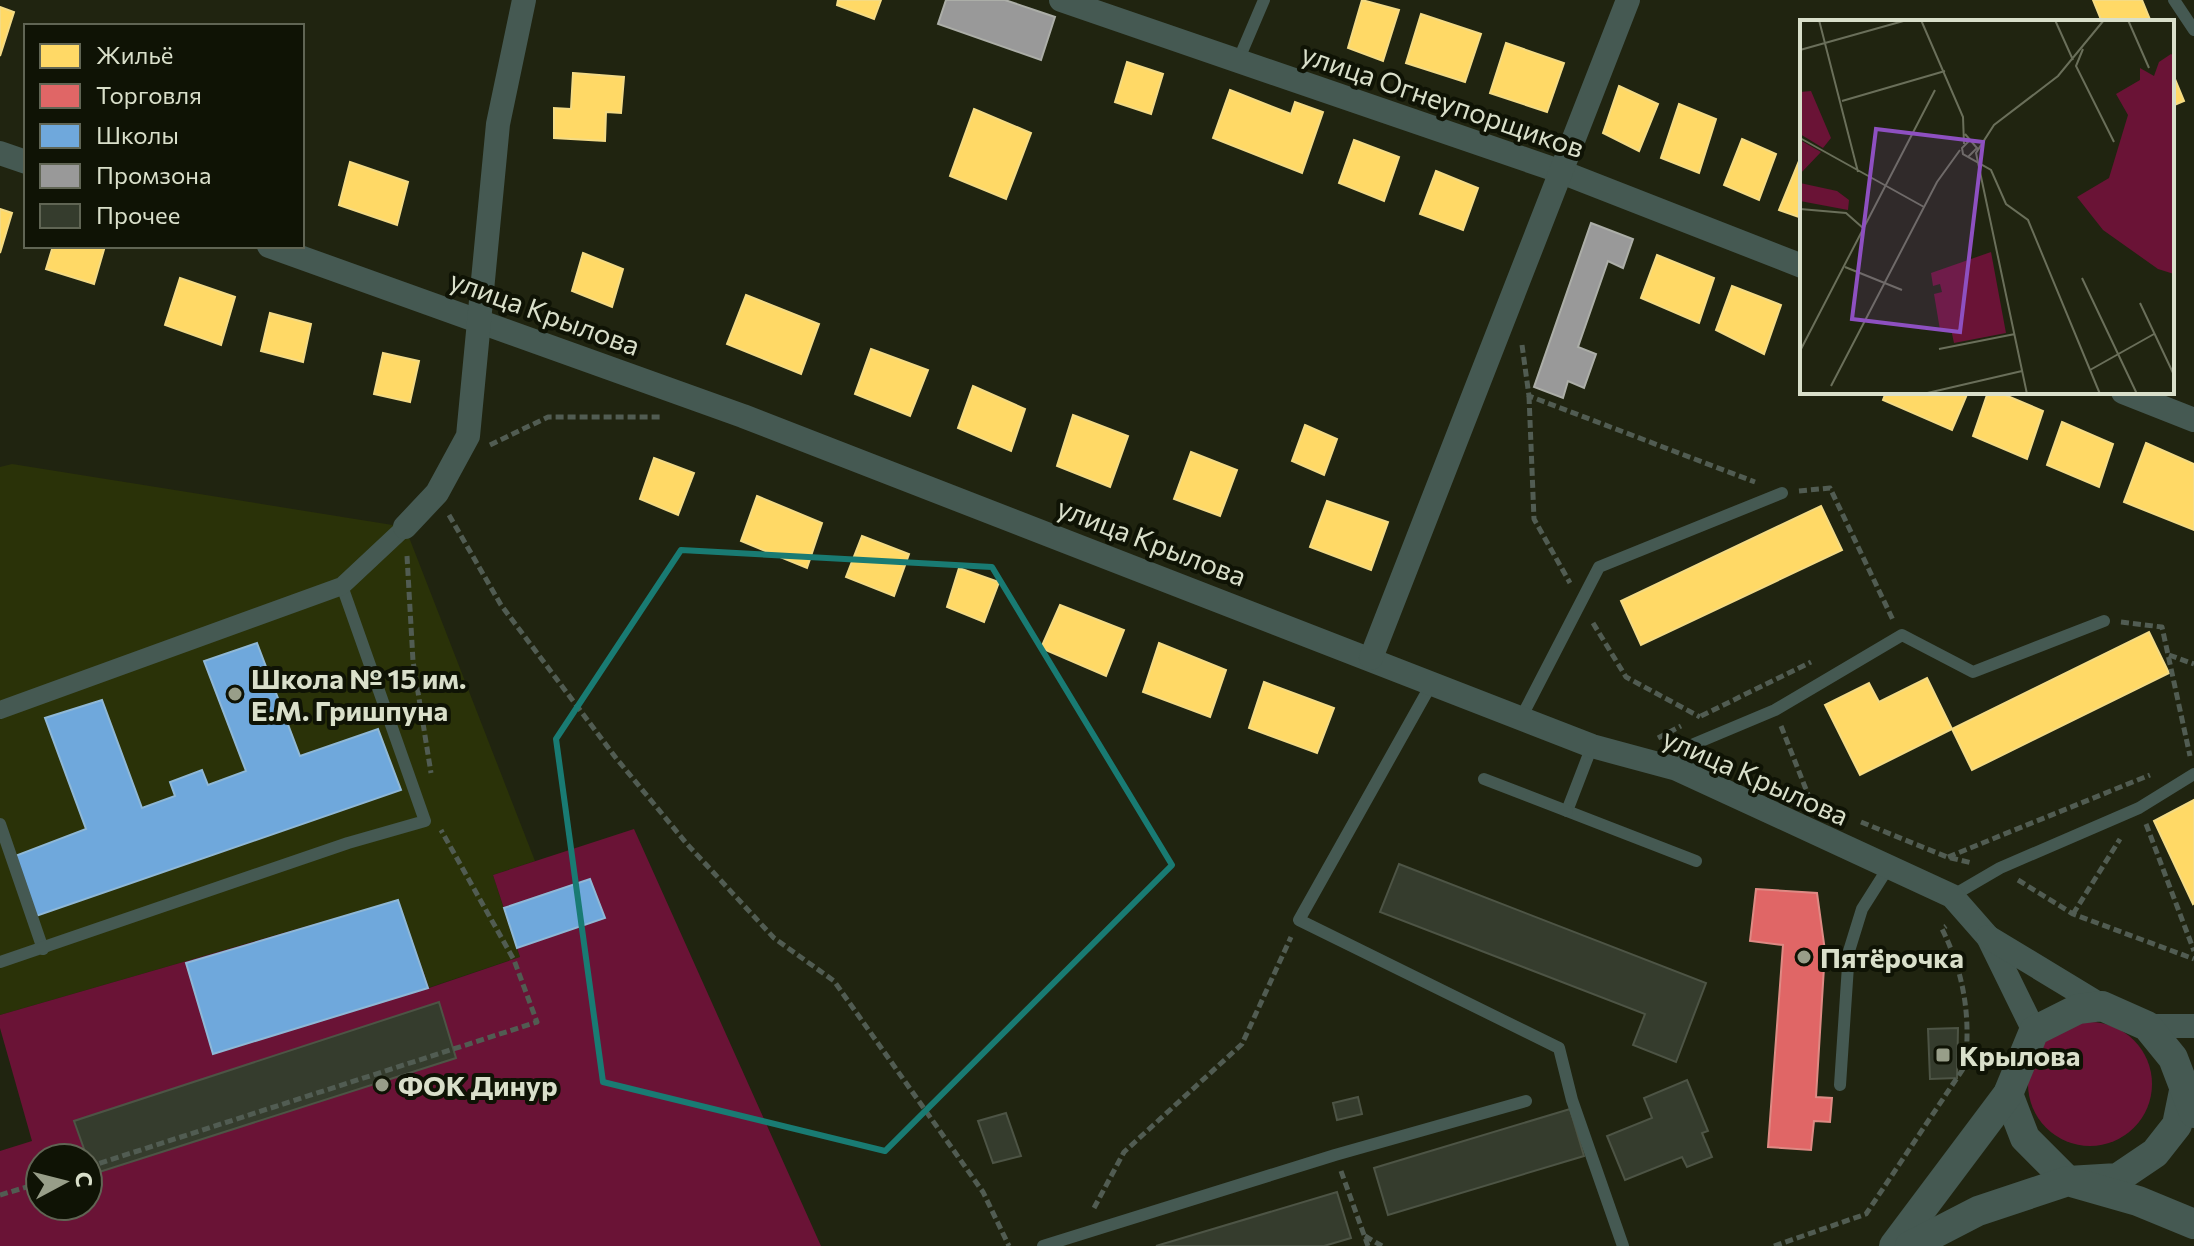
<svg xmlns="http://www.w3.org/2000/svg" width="2194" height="1246" viewBox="0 0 2194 1246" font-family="Commissioner,sans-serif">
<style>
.built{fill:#2a3208}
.green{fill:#6a1336;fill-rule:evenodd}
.homes{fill:#ffd966;stroke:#f4db84;stroke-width:2}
.shops{fill:#e06666;stroke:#de8a84;stroke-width:2}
.schools{fill:#6fa8dc;stroke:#8fb8d7;stroke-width:2}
.industry{fill:#999;stroke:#acaea8;stroke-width:2}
.building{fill:#353c2d;stroke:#4d5445;stroke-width:2}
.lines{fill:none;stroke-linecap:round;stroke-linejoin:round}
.path{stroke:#515c52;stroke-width:5;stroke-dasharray:8 4;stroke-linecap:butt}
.service{stroke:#455952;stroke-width:12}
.pedestrian{stroke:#455952;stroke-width:18}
.minor{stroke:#455952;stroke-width:24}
.tertiary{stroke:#455952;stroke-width:30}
.marked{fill:none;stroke:#197b73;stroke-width:6;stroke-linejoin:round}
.poi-dot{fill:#989e89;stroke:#0f1305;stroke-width:3}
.labels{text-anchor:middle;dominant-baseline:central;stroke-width:8;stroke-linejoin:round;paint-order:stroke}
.street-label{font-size:28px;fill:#d9dfca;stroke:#0f1305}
.poi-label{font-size:28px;font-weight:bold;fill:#d9dfca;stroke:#0f1305;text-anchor:start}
.inset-road{fill:none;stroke:#6a6f5a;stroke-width:2}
.view{fill:#8e50c1;fill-opacity:0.15;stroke:#8e50c1;stroke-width:4}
.inset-edge{fill:none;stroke:#d9dfca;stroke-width:4}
</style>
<rect width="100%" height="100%" fill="#202410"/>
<polygon class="built" points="12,464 405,527 535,861 493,875 520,957 428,988 398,900 0,1015 0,467"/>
<g class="green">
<path d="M 634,829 L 821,1246 L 0,1246 L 0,1151 L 32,1141 L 0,1028 L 0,1015 L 398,900 L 429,988 L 520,957 L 493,875 ZM 40,1158 L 88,1158 L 88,1206 L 40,1206 Z"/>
<circle cx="2090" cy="1084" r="62"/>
</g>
<g class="homes">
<polygon points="838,0 881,0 874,19 837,5"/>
<polygon points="1362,0 1399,10 1383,61 1348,48"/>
<polygon points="2093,0 2142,0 2151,22 2102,22"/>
<polygon points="0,7 14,12 0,56"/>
<polygon points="1421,14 1481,34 1465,82 1406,63"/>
<polygon points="1506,43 1564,63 1547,112 1490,93"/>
<polygon points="1127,62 1163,74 1151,114 1115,102"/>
<polygon points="2172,72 2184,101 2172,106"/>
<polygon points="573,73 624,77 621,113 606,112 605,141 554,138 554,108 571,109"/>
<polygon points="1619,86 1658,104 1639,151 1603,133"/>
<polygon points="1230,90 1291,114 1295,102 1323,112 1302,173 1213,138"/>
<polygon points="1679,104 1716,119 1699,173 1661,158"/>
<polygon points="974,109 1031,133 1006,199 950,176"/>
<polygon points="1742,139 1776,154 1759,200 1724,185"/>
<polygon points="1354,140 1399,157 1384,201 1339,183"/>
<polygon points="1799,161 1802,162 1802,218 1779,210"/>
<polygon points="350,162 408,182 397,225 339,205"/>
<polygon points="1436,171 1478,188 1463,230 1420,214"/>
<polygon points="0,209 12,213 0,253"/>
<polygon points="53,246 105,246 94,284 46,269"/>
<polygon points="583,253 623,269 612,307 572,291"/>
<polygon points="1657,255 1714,278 1699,323 1641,298"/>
<polygon points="180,278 235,297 221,345 165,325"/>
<polygon points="1732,286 1781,305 1764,354 1716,330"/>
<polygon points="746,295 819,324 801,374 727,344"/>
<polygon points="270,313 311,324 303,362 261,351"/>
<polygon points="871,349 928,370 910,416 855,394"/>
<polygon points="383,353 419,361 410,402 374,394"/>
<polygon points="973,386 1025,409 1011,451 958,428"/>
<polygon points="1886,392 1968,392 1952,430 1883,400"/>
<polygon points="1988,392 1998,392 2043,411 2027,459 1973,436"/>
<polygon points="1073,415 1128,436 1110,487 1057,466"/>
<polygon points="2062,422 2113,444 2099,487 2047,465"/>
<polygon points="1305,425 1337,439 1324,475 1292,461"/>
<polygon points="2146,443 2194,464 2194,530 2124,502"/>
<polygon points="1191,452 1237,470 1220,516 1174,499"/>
<polygon points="654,458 694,473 678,515 640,499"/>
<polygon points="757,496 822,523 807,568 741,541"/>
<polygon points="1327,501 1388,522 1371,570 1310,547"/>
<polygon points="1821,506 1842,550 1641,645 1621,601"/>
<polygon points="862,536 909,554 894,596 846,577"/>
<polygon points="959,568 999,582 984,622 947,607"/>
<polygon points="1060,605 1124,630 1106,676 1041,648"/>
<polygon points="2149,632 2169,673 1972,770 1952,729"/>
<polygon points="1159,643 1226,670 1210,717 1143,692"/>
<polygon points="1927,678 1952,729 1860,775 1825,705 1869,683 1879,702"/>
<polygon points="1264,682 1334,708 1317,753 1249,728"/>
<polygon points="2194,800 2194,903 2193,904 2154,821"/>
</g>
<polygon class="shops" points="1756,889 1817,893 1825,951 1816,1097 1832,1098 1830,1122 1814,1121 1811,1150 1768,1147 1783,945 1750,941"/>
<g class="schools">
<polygon points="257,643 300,756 378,729 401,790 36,916 15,856 86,829 45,718 102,700 142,808 175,796 170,782 202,770 208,785 246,771 204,661"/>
<polygon points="590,879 605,918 517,948 504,908"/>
<polygon points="398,900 428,988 213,1054 186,963"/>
</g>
<g class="industry">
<polygon points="946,0 1005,0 1055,17 1041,60 938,24"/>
<polygon points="1591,223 1633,239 1623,268 1608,261 1578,347 1596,354 1584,388 1568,381 1563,398 1534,387"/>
</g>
<g class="building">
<polygon points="1399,864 1706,983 1676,1062 1633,1045 1645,1014 1380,912"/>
<polygon points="439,1002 456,1058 93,1174 74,1121"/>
<polygon points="1958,1028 1957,1078 1930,1079 1928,1029"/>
<polygon points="1687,1080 1708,1131 1702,1133 1712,1157 1687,1167 1682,1157 1625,1180 1607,1136 1652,1118 1644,1098"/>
<polygon points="1358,1097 1362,1114 1337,1120 1333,1103"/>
<polygon points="1570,1109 1584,1156 1388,1215 1374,1168"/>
<polygon points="1006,1113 1021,1156 993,1163 978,1121"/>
<polygon points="1337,1192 1351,1238 1324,1246 1156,1246"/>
</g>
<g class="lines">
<g class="path">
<polyline points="1522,345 1529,396 1755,482"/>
<polyline points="1529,396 1534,519 1570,583"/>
<polyline points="490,445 548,417 662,417"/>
<polyline points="1799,491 1830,488 1893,620"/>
<polyline points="449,515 501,605 616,758 687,844 774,938 834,981 983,1192 1009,1246"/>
<polyline points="407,556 413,661 431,773"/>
<polyline points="2121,622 2162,627 2190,756"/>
<polyline points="1593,623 1626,677 1700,717"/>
<polyline points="2169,655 2194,664"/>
<polyline points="1701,716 1811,662"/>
<polyline points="1781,726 1811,802"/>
<polyline points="1658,738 1681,726"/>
<polyline points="1861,822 1947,857 1972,863"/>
<polyline points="2146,824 2194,951"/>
<polyline points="1948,857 2150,775"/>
<polyline points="2018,880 2073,914 2194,959"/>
<polyline points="2073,914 2120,839"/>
<polyline points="88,1167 537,1022 514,960 441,830"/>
<polyline points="1341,1171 1368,1246"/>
<polyline points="0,1195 40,1183"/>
<polyline points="1094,1208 1124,1152 1242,1044 1291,937"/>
<polyline points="1365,1236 1382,1246"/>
<path d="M 1774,1246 L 1866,1214 L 1965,1066 C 1971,1017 1964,973 1942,929 L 1946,926"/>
</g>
<g class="service">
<polyline points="2174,0 2194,30"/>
<polyline points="1238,61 1264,0"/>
<polyline points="1432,683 1299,920 1559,1048 1572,1100 1623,1246"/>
<polyline points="1522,716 1599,567 1782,493"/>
<polyline points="1592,746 1567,811 1696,861"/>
<polyline points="1677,769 1694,744 1775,710 1902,635 1973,672 2104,621"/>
<polyline points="1484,779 1567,811"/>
<polyline points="0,824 43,949"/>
<polyline points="1952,896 2000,868 2139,808 2194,774"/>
<polyline points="0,962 348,843 425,821 342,586"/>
<polyline points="1840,1085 1849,951 1862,909 1888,868"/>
<polyline points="1043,1246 1335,1155 1526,1101"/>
</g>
<polyline class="pedestrian" points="0,710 342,586 405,527"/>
<g class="minor">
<polyline points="1061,0 1559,171 1802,266"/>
<polyline points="0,153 26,162"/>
<polyline points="269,246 743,416 1592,746 1677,769 1952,896 1988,937 2034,1031"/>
<polyline points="2123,392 2194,420"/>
<polyline points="405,527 437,493 468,436 498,124 524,0"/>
<polyline points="1371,658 1628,0"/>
<polyline points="1988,937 2102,1006"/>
<polyline points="2147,1026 2194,1026"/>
</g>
<g class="tertiary">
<polyline points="2008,1094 2025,1138 2068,1181 2118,1178 2155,1153 2177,1125 2185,1086"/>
<polyline points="1894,1246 2008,1094 2034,1031 2078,1009 2102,1006 2147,1026 2173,1058 2194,1113"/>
<polyline points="1910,1246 1978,1211 2068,1181 2138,1201 2194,1224"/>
</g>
</g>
<path class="marked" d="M 681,550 L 992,567 L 1172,865 L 885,1151 L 603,1082 L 556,739 Z"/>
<g class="poi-dot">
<circle cx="235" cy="694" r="8"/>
<circle cx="1804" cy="957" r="8"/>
<rect x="1935" y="1047" width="16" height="16" rx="4"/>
<circle cx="382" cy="1085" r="8"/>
</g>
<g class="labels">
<g class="street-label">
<text transform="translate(1443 100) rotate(19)">улица Огнеупорщиков</text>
<text transform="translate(545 312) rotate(20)">улица Крылова</text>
<text transform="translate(1152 541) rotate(21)">улица Крылова</text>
<text transform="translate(1756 776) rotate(24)">улица Крылова</text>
</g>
<g class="poi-label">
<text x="251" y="678">Школа № 15 им.<tspan x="251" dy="32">Е.М. Гришпуна</tspan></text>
<text x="1820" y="957">Пятёрочка</text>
<text x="1959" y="1055">Крылова</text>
<text x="398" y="1085">ФОК Динур</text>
</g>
</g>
<g transform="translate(1800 20)">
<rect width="374" height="374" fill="#202410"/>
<path d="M 371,34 L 374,36 L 374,254 L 358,249 L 303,210 L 277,177 L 309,158 L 328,95 L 316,74 L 340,60 L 340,48 L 354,56 L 359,42 ZM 11,71 L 31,118 L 23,128 L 0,114 L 0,72 ZM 0,120 L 21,132 L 0,154 ZM 0,163 L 37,171 L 49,180 L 48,190 L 0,181 ZM 191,232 L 206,313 L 154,323 L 151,309 L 140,310 L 134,274 L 142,272 L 140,264 L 133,266 L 131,253 Z" fill="#6a1336"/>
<path class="inset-road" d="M 19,0 L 58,152M 121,0 L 163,97 L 164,124M 255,0 L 273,40M 328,0 L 349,48M 283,29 L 276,46 L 314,122M 0,30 L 107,0M 42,81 L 145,51M 165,114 L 177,128 L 168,137M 0,118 L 124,187M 169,121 L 162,128 L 163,134 L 191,150 L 206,184 L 228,200 L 300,374M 0,189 L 46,193 L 63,208M 45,247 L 102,270M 282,258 L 337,374M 340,283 L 374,355M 139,329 L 215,314M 0,331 L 135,70M 290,350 L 354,314M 31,366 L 137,162 L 160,130M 123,374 L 222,351M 227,374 L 176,133 L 194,105 L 258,56 L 304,0"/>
<path class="view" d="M 76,109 L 183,122 L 160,312 L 52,299 Z"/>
<rect width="374" height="374" class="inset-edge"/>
</g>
<rect x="24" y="24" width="280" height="224" fill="#0f1305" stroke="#606554" stroke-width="2"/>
<rect x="40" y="44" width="40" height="24" fill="#ffd966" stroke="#606554" stroke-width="2"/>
<text x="96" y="64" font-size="24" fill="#d9dfca">Жильё</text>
<rect x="40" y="84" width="40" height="24" fill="#e06666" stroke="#606554" stroke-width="2"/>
<text x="96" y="104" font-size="24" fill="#d9dfca">Торговля</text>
<rect x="40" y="124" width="40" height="24" fill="#6fa8dc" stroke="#606554" stroke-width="2"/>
<text x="96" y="144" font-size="24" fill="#d9dfca">Школы</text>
<rect x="40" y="164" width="40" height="24" fill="#999999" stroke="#606554" stroke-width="2"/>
<text x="96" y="184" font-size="24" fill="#d9dfca">Промзона</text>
<rect x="40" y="204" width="40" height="24" fill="#353c2d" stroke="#606554" stroke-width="2"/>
<text x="96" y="224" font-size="24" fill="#d9dfca">Прочее</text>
<g transform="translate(64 1182) rotate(83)"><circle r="38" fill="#0f1305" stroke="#606554" stroke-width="2"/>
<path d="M0-6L14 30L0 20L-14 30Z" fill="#989e89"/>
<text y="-12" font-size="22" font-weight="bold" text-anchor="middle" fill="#d9dfca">С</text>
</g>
</svg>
